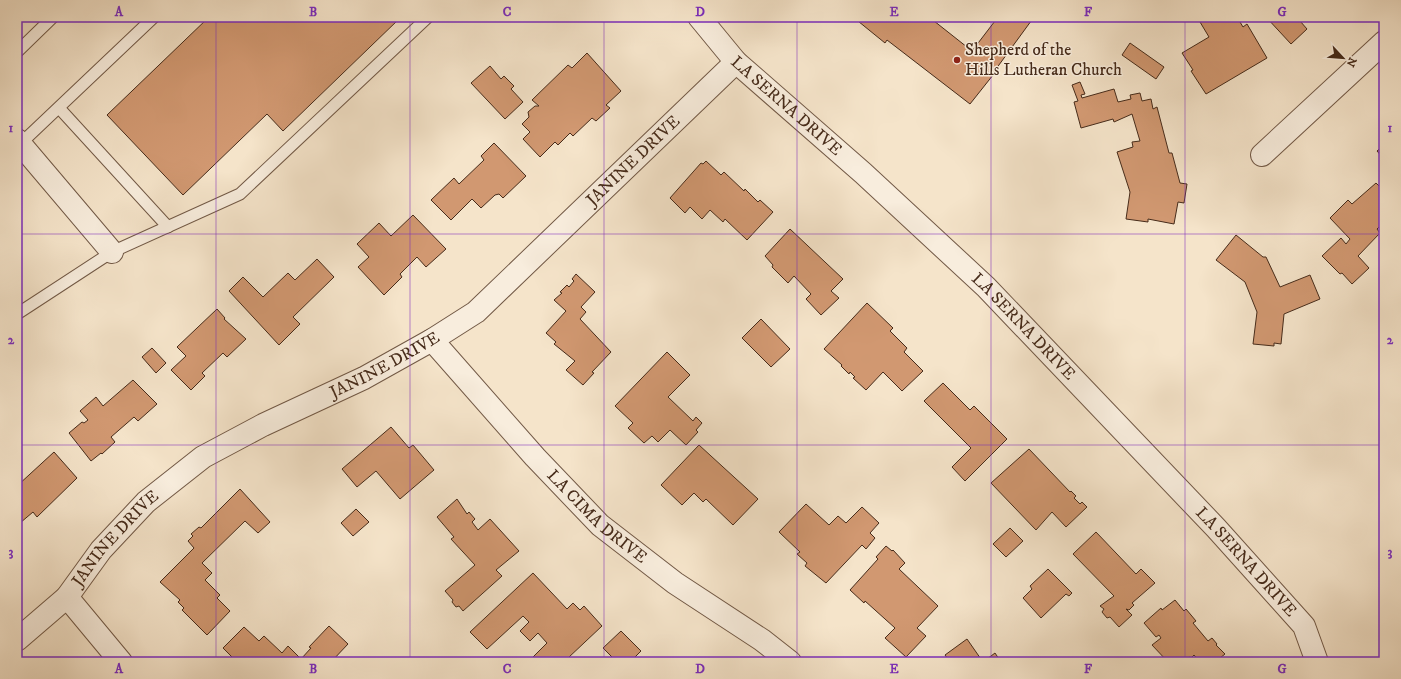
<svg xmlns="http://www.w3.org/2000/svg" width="1401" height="679" viewBox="0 0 1401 679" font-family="'IM FELL DW Pica',serif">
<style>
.building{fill:#d19871;stroke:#462b1a}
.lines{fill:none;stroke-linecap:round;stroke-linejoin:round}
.service-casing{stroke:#725946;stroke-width:13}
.minor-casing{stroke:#725946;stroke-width:24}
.tertiary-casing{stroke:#725946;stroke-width:24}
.service{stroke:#f8eddd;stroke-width:11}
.minor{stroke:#f8eddd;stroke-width:22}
.tertiary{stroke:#f8eddd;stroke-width:22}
.grid{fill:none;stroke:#7b2cbf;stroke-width:1;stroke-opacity:0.55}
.poi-dot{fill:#8f2418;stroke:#f8eddd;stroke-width:1.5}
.labels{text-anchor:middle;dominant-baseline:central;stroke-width:3;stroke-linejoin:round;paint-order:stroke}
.poi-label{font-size:17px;fill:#462b1a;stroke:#f8eddd;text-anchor:start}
.street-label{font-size:17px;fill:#462b1a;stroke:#f8eddd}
.neatline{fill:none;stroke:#7b2cbf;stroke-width:1.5}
.grid-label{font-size:13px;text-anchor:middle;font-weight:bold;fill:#7b2cbf}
</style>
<rect width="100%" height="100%" fill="#f5e4ca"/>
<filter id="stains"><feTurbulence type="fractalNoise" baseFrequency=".005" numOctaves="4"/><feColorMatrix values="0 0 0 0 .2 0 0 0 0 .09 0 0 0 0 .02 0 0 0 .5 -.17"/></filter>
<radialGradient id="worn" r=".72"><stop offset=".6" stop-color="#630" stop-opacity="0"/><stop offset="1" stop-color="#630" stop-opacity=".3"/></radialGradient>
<g class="building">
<polygon points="209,17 398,17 399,19 283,131 267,114 183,195 107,115"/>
<polygon points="853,17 929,17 972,51 998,17 1034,17 996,69 997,70 970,104 887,40 885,43"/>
<polygon points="1197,17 1237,17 1243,27 1247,24 1267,58 1206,94 1191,71 1193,70 1182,53 1209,37"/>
<polygon points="1266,17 1305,17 1300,21 1307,29 1291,44"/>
<polygon points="1130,43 1164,67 1156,79 1122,55"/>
<polygon points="587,53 621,91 606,105 610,108 596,121 592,118 573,136 570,133 558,145 555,142 540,157 523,139 530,132 522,124 529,117 528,112 535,106 539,106 532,100 568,65 572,68"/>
<polygon points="490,66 501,79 504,76 514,86 511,89 523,102 505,119 471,83"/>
<polygon points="1080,82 1085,94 1081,95 1082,98 1114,89 1118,102 1131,99 1130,95 1140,93 1142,101 1151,99 1153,109 1157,107 1169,153 1172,153 1180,183 1187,184 1184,203 1178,202 1174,224 1148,219 1148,222 1126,219 1130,192 1117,152 1133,147 1132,142 1140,141 1132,114 1114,122 1113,119 1081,128 1074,102 1078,101 1072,85"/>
<polygon points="494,143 526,176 503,198 499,194 495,195 481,208 472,199 451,220 431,200 454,178 459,184 484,160 481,156"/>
<polygon points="1384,145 1384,159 1377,151"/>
<polygon points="706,161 721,175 724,172 744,191 745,189 758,202 760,200 773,212 747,240 725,219 723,222 710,210 702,219 690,207 685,213 670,198 701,163 703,164"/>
<polygon points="1376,183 1384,191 1384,222 1377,229 1380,233 1358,256 1369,268 1352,284 1342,273 1340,274 1322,256 1341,238 1346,244 1350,239 1330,218 1348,200 1352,204"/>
<polygon points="413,215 446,249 426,267 417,257 400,274 402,277 384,295 358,267 369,257 357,244 379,223 391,236"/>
<polygon points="790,229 843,279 831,291 839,298 821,315 806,299 811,294 794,276 788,283 772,267 773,265 765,256"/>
<polygon points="1236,235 1263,257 1266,257 1280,287 1310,275 1320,299 1284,314 1281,344 1274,343 1274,346 1253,344 1257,312 1245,282 1216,260"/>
<polygon points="317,259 334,277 293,317 300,324 279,345 229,291 243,277 263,297 288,273 295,280"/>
<polygon points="576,274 595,292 581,307 586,312 580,319 611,352 592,372 594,373 583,385 566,370 575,361 554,344 556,342 546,333 566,311 554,300 562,293 560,292 567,285 569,287 574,281 572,279"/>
<polygon points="867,303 893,328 890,331 907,348 904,352 923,371 902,391 883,372 866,390 853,378 855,377 850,372 849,374 841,366 842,365 824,349"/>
<polygon points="217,309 225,318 224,319 246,339 227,357 223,353 202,373 205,376 191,390 171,370 186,356 177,347"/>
<polygon points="761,319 790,349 771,367 742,338"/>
<polygon points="152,348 166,363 156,373 142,357"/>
<polygon points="667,352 690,375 668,397 693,421 696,417 702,423 696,430 698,432 686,445 670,430 658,442 652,436 644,443 628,428 633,423 615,406"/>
<polygon points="133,380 157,404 138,421 134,417 111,437 115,442 102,454 101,453 91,461 69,433 82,422 84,423 88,420 80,411 96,397 103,406"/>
<polygon points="943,383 970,410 974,406 1007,439 965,481 952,467 971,448 924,401"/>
<polygon points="391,427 409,448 413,445 434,470 400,499 376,471 357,487 342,469"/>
<polygon points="699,445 758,499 733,525 706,499 703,502 694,493 682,505 661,485"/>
<polygon points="1029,449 1070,492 1071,491 1076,496 1074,498 1080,504 1082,502 1087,507 1066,527 1052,512 1036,530 991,483"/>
<polygon points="54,452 77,478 37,517 33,512 20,523 17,520 17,494 20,491 17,486"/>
<polygon points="240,489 270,522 258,533 245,521 202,563 212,573 205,580 220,595 217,598 230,611 207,635 182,610 184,608 178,602 180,600 160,582 194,548 188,541 193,536 191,534 199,527 201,528"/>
<polygon points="457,499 467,514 469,512 475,519 472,522 478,530 490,519 519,551 496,570 502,576 463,611 459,606 456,607 452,602 453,600 445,591 475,565 451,539 454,537 437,517"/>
<polygon points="806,504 829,525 838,516 846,523 862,507 879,523 870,533 875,538 866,549 862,545 826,583 805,566 807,563 797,554 800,552 779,532"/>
<polygon points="356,509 369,522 353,536 341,523"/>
<polygon points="1010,528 1023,541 1006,557 993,544"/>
<polygon points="1096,532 1136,574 1141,569 1155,583 1132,603 1134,605 1129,610 1126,609 1132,615 1119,627 1110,617 1107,618 1102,612 1104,609 1100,606 1114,596 1073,554"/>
<polygon points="886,546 892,551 893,550 905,563 899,569 938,606 917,628 926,636 906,657 885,638 895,628 865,601 864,603 850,590 878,559 876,557"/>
<polygon points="1048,569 1072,593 1069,596 1066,594 1041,618 1023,598 1032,589 1030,586"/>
<polygon points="533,573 567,609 573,603 580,610 584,606 602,626 568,658 570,660 568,662 528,662 547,643 538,633 530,641 520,631 529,622 523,616 487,649 470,632"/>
<polygon points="1175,600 1184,611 1186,609 1196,621 1193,623 1208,641 1212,638 1217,644 1216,645 1225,654 1215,662 1200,662 1194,655 1191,658 1190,657 1184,661 1185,662 1168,662 1152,645 1161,638 1159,635 1156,637 1144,623 1161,608 1162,610"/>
<polygon points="329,626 348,644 331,662 237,662 223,648 244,627 259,641 264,636 282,653 288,646 301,659 311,648 309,647"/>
<polygon points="621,631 641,651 630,662 613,662 615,660 603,648"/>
<polygon points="967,639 983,662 995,653 1001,662 950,662 945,655"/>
</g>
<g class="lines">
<defs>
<g id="service">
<polyline points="17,52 53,17"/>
<polyline points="60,109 168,227"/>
<polyline points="17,147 154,17"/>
<polyline points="17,314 112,252 240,194 428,17"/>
</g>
<g id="minor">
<polyline points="17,140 112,252"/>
<polyline points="1262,155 1384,42"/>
<path id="s1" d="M 432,340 L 535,457 L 600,525 L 675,583 L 762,640 L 790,662"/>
<polyline points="67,597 121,662"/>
</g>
<g id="tertiary">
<path id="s2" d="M 699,17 L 736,62 L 863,173 L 986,287 L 1216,528 L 1304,626 L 1317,662"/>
<path id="s3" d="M 17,640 L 67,597 L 101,550 L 146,502 L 203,457 L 263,425 L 364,378 L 432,340 L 476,312 L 736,62"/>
</g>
</defs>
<use href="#service" class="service-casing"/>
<use href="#minor" class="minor-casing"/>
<use href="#tertiary" class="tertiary-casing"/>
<use href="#service" class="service"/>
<use href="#minor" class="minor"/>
<use href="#tertiary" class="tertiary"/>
</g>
<path class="grid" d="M 216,17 L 216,662M 410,17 L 410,662M 604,17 L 604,662M 797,17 L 797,662M 991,17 L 991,662M 1185,17 L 1185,662M 17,234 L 1384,234M 17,445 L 1384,445"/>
<circle class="poi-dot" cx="957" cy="60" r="4"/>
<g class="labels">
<g class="poi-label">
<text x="965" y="50">Shepherd of the<tspan x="965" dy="20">Hills Lutheran Church</tspan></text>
</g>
<g class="street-label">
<text stroke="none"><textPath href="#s2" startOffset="125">LA SERNA DRIVE</textPath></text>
<text stroke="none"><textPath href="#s3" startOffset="790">JANINE DRIVE</textPath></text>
<text stroke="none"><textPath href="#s2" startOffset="449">LA SERNA DRIVE</textPath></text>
<text stroke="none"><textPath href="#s3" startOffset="466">JANINE DRIVE</textPath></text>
<text stroke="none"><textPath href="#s1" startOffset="242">LA CIMA DRIVE</textPath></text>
<text stroke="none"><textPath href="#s3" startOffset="142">JANINE DRIVE</textPath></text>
<text stroke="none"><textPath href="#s2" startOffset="773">LA SERNA DRIVE</textPath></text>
</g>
</g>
<rect width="1401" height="679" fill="none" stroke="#f5e4ca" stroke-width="44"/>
<g transform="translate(1343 58) rotate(116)" stroke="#f8eddd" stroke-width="3" paint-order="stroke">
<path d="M0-3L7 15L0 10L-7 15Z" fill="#462b1a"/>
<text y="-6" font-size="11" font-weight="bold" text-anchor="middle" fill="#462b1a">N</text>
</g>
<rect x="22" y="22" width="1357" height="635" class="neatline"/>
<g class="grid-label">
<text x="119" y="16">A</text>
<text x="313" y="16">B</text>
<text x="507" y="16">C</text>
<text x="700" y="16">D</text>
<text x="894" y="16">E</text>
<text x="1088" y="16">F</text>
<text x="1282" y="16">G</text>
<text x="11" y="132">1</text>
<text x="1390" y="132">1</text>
<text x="11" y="344">2</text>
<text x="1390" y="344">2</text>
<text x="11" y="556">3</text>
<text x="1390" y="556">3</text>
<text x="119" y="673">A</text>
<text x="313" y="673">B</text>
<text x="507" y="673">C</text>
<text x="700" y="673">D</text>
<text x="894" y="673">E</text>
<text x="1088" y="673">F</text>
<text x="1282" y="673">G</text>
</g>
<rect width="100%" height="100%" filter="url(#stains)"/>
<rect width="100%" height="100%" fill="url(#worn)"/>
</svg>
